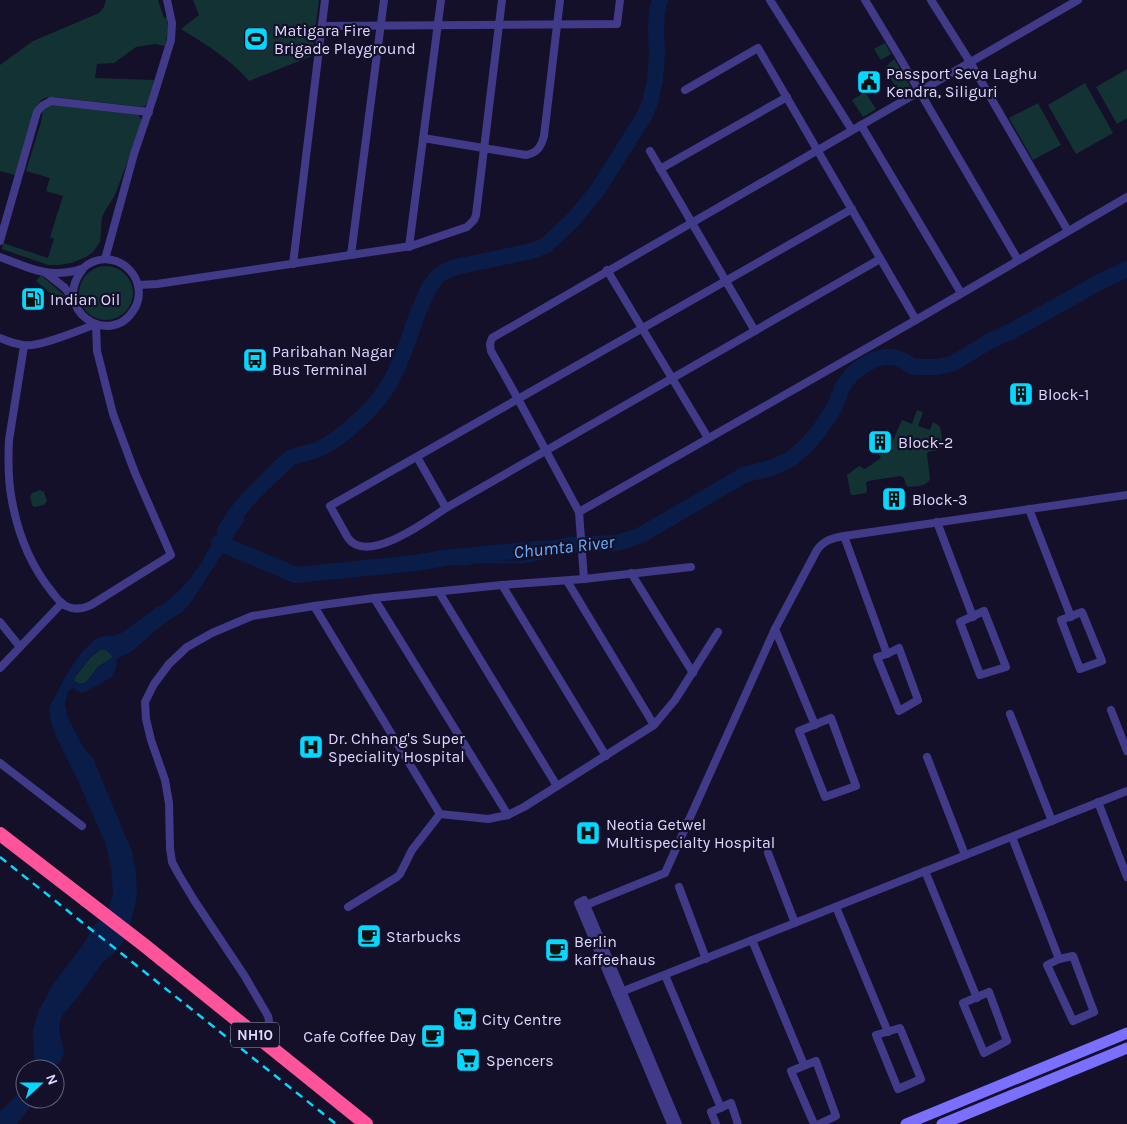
<svg xmlns="http://www.w3.org/2000/svg" width="1127" height="1124" viewBox="0 0 1127 1124" font-family="Karla,sans-serif">
<style>
.green{fill:#123233}
.water{fill:#091d48;fill-rule:evenodd}
.lines{fill:none;stroke-linecap:round;stroke-linejoin:round}
.stream{stroke:#091d48;stroke-width:2.5}
.river{stroke:#091d48;stroke-width:16}
.street{stroke:#413a89;stroke-width:8}
.secondary{stroke:#7a6fff;stroke-width:11}
.highway{stroke:#ff539b;stroke-width:14}
.rail{stroke:#04d8ff;stroke-width:2.5;stroke-dasharray:8 6;stroke-linecap:butt}
.labels{text-anchor:middle;dominant-baseline:central;stroke-width:4.5;stroke-linejoin:round;paint-order:stroke}
.shield{fill:#151029;stroke:#a29cbf;stroke-width:1}
.shield-label{font-size:15px;font-weight:bold;fill:#ded8ff}
.poi-label{font-size:16px;fill:#ded8ff;stroke:#151029;text-anchor:start}
.water-label{font-size:18px;font-style:italic;fill:#66afff;stroke:#151029}
</style>
<rect width="100%" height="100%" fill="#151029"/>
<g class="green">
<path d="M 106,0 L 158,0 L 164,18 L 167,17 L 168,30 L 165,46 L 155,44 L 136,47 L 114,63 L 97,64 L 95,78 L 154,80 L 152,92 L 145,106 L 143,107 L 53,97 C 44,97 39,100 36,108 L 15,175 L 0,171 L 0,65 L 33,41 L 99,13 L 104,7 Z"/>
<path d="M 193,0 L 319,0 L 312,56 L 249,81 C 229,58 207,45 181,29 L 199,15 Z"/>
<polygon points="885,43 891,54 881,60 874,49"/>
<polygon points="894,59 912,89 892,100 888,96 897,90 885,68"/>
<polygon points="1127,69 1127,118 1117,124 1096,87"/>
<polygon points="1085,83 1113,133 1076,154 1048,105"/>
<polygon points="862,94 865,94 867,95 876,109 863,117 852,100"/>
<polygon points="1038,103 1061,145 1033,160 1009,118"/>
<polygon points="51,105 56,105 138,114 141,119 140,128 115,195 106,209 102,217 100,242 93,252 86,257 71,263 59,265 48,265 2,249 3,243 48,258 54,239 50,237 63,196 46,191 50,178 26,171 41,122 43,110 46,107"/>
<circle cx="106" cy="293" r="27"/>
<polygon points="41,275 65,296 60,302 36,281"/>
<path d="M 917,410 L 923,412 L 918,426 L 930,430 L 933,422 C 936,424 938,424 940,427 C 941,430 943,446 941,448 C 938,451 932,451 928,452 L 927,454 L 930,479 C 927,487 915,486 908,487 L 906,485 L 904,478 L 901,476 L 868,481 L 866,483 L 867,490 L 866,493 L 853,495 L 851,495 L 847,475 L 859,466 L 864,469 L 865,469 L 881,458 L 875,448 L 880,445 L 889,449 L 902,420 L 912,424 Z"/>
<polygon points="40,490 44,492 47,501 44,505 34,507 32,505 30,497 32,493"/>
<path d="M 101,649 L 107,650 L 113,657 C 109,661 104,663 99,666 C 92,672 86,691 75,681 L 75,677 L 91,657 Z"/>
</g>
<g class="water">
<path d="M 235,509 L 245,519 L 189,605 L 182,612 L 162,625 L 132,651 L 117,659 L 115,671 L 112,677 L 85,692 L 80,692 L 73,688 L 68,691 L 65,704 L 67,716 L 83,747 L 93,758 L 124,833 L 132,851 L 136,874 L 137,896 L 129,930 L 124,941 L 116,951 L 102,963 L 79,996 L 63,1014 L 60,1021 L 59,1030 L 64,1051 L 62,1059 L 53,1069 L 35,1069 L 33,1031 L 38,1012 L 54,983 L 80,949 L 94,926 L 108,910 L 111,902 L 113,893 L 111,869 L 106,845 L 80,785 L 55,734 L 51,721 L 49,708 L 68,672 L 82,652 L 94,640 L 100,637 L 117,635 L 123,632 L 157,607 L 164,604 L 178,592 L 189,580 L 201,564 L 222,525 ZM 101,649 L 107,651 L 113,657 C 109,661 104,662 99,666 C 92,672 86,691 75,681 L 75,677 L 91,657 Z"/>
<polygon points="25,1085 25,1099 36,1099 17,1124 0,1124 0,1111 9,1103"/>
</g>
<g class="lines">
<path class="stream" d="M 449,557 C 463,570 466,562 481,562 C 501,561 525,565 544,557 C 548,555 553,551 557,548"/>
<g class="river">
<path d="M 225,531 C 241,502 267,480 290,458 C 299,454 310,453 319,449 C 340,440 371,411 384,392 C 399,370 408,340 417,315 C 423,302 428,285 439,275 C 445,271 453,268 460,266 L 518,254 L 535,250 L 546,245 L 572,221 L 597,191 L 643,118 L 650,103 L 655,80 L 657,52 L 656,31 L 657,11 L 660,0"/>
<polyline points="219,543 296,575 416,563 444,558 535,549 557,548 569,545 615,543 627,540 641,535 744,475 771,468 791,459 807,445 819,431 834,408 843,386 852,374 861,367 873,360 884,357 894,357 902,360 914,367 937,367 952,364 990,341 1012,331 1096,284 1127,269"/>
</g>
<g class="street">
<polyline points="770,0 852,130"/>
<polyline points="865,0 897,53 1018,260"/>
<polyline points="931,0 970,62 1068,231"/>
<polyline points="322,26 617,24 620,0"/>
<polyline points="685,90 758,48 916,320"/>
<polyline points="861,125 961,293"/>
<path d="M 423,138 L 526,155 C 537,153 541,147 544,136 L 560,0"/>
<polyline points="650,151 755,331"/>
<polyline points="660,169 787,97"/>
<path d="M 852,209 L 330,506 L 348,538 C 367,565 427,521 446,508 L 880,259"/>
<polyline points="0,241 37,112 42,106 51,101 149,112"/>
<polyline points="409,247 441,0"/>
<polyline points="351,255 384,0"/>
<path d="M 0,257 C 16,263 38,273 55,273 C 63,273 73,272 81,269 C 85,268 84,267 87,265 C 96,259 107,258 116,261 C 127,265 136,275 138,286 C 140,295 138,304 133,311 C 109,348 50,309 83,269"/>
<polyline points="105,259 134,154 154,95 171,40 172,23 167,0"/>
<polyline points="293,264 325,0"/>
<polyline points="607,270 708,438"/>
<polyline points="46,273 65,288 73,299"/>
<polyline points="138,285 157,284 411,246 467,227 474,220 476,215 502,0"/>
<path d="M 0,338 C 7,341 15,344 23,345 C 38,348 80,330 96,324 L 97,351 L 113,414 L 135,473 L 171,555 L 91,605 C 83,609 74,610 66,606 C 60,603 56,597 52,592 C 31,566 18,534 12,501 C 8,481 8,460 9,440 L 24,346"/>
<polyline points="417,457 446,508"/>
<polyline points="1029,509 1071,617"/>
<polyline points="579,512 916,320 1127,197"/>
<polyline points="937,522 973,617"/>
<polyline points="844,536 887,654"/>
<polyline points="631,573 693,673"/>
<polyline points="584,579 579,512 518,399 491,351 490,344 492,338 1078,0"/>
<polyline points="567,581 654,725"/>
<polyline points="502,585 606,756"/>
<polyline points="439,592 557,786"/>
<polyline points="374,598 508,815"/>
<polyline points="314,606 440,814"/>
<polygon points="984,611 1006,667 980,675 960,622"/>
<polygon points="1082,612 1102,661 1080,669 1061,620"/>
<polyline points="0,622 20,647"/>
<polyline points="775,629 815,725"/>
<polygon points="899,648 918,700 899,711 877,657 887,654"/>
<polyline points="0,668 62,603"/>
<polyline points="1111,710 1127,751"/>
<polyline points="1010,714 1052,821"/>
<polygon points="831,718 856,786 825,797 799,731"/>
<polyline points="927,757 965,855"/>
<polyline points="0,763 82,826"/>
<polyline points="1098,802 1127,877"/>
<polyline points="440,814 488,819 508,815 524,807 654,725 675,700 718,632"/>
<polyline points="1012,837 1059,959"/>
<polyline points="768,853 795,923"/>
<polyline points="925,871 977,998"/>
<polyline points="679,887 706,959"/>
<path d="M 586,905 L 665,873 L 775,629 L 817,550 C 824,540 833,538 844,536 L 1127,495"/>
<polyline points="348,907 397,877 400,874 412,850 440,814"/>
<polyline points="836,907 888,1032"/>
<polyline points="752,940 804,1065"/>
<polygon points="1073,956 1094,1012 1073,1021 1047,965 1059,959"/>
<polyline points="665,975 721,1108"/>
<polygon points="989,992 1007,1041 984,1053 963,1003"/>
<polyline points="616,994 1127,791"/>
<polygon points="900,1028 921,1079 898,1089 876,1035"/>
<path d="M 262,1041 C 267,1032 271,1026 268,1016 L 244,975 L 194,900 L 179,875 L 172,862 L 170,848 L 169,803 L 165,780 L 151,740 L 146,719 L 145,702 L 154,684 L 169,664 L 187,647 L 212,633 L 252,616 L 314,606 L 374,598 L 502,585 L 584,579 L 691,567"/>
<polyline points="671,1124 578,903 584,900 678,1124"/>
<polyline points="716,1124 711,1112 731,1103 738,1124"/>
<polyline points="814,1124 791,1071 816,1061 836,1116 819,1124"/>
</g>
<g class="secondary">
<polyline points="906,1124 1127,1033"/>
<polyline points="942,1124 1127,1048"/>
</g>
<polyline class="highway" points="0,834 144,945 366,1124"/>
<polyline class="rail" points="0,857 336,1124"/>
</g>
<defs>
<symbol id="stadium-square" viewBox="-11 -11 22 22"><rect x="-9" y="-9" width="18" height="18" rx="4" fill="#04d8ff" stroke="#151029"/><path d="M0-5a6.5 5 0 1 0 0 10a6.5 5 0 1 0 0-10ZM-3.5-1.8h7v3.6h-7Z" fill="#111"/></symbol>
<symbol id="civic-square" viewBox="-11 -11 22 22"><rect x="-9" y="-9" width="18" height="18" rx="4" fill="#04d8ff" stroke="#151029"/><path d="M-.6-6.5H3V-4.5H.6V-3L4-1V1h2V6H-6V1h2V-1L-.6-3ZM-1.2 2.5V6h2.4V2.5Z" fill="#111"/></symbol>
<symbol id="fuel-square" viewBox="-11 -11 22 22"><rect x="-9" y="-9" width="18" height="18" rx="4" fill="#04d8ff" stroke="#151029"/><path d="M-5.5-6h7V0h2V4h1.3V-2.5L3-4.5l.8-.8L6-3V5H2.5V1h-1V6h-7ZM-4.2-4.7v3.2H.2V-4.7Z" fill="#111"/></symbol>
<symbol id="bus-square" viewBox="-11 -11 22 22"><rect x="-9" y="-9" width="18" height="18" rx="4" fill="#04d8ff" stroke="#151029"/><path d="M-5-6H5V4H4V6H2V4H-2V6H-4V4H-5ZM-3.5-4V0h7V-4ZM-3.5 1.2v1.5H-2V1.2ZM2 1.2v1.5H3.5V1.2Z" fill="#111"/></symbol>
<symbol id="building-square" viewBox="-11 -11 22 22"><rect x="-9" y="-9" width="18" height="18" rx="4" fill="#04d8ff" stroke="#151029"/><path d="M-4-6H4V6H1V3H-1V6H-4ZM-2.5-4.3h1.7v1.8h-1.7ZM.8-4.3h1.7v1.8H.8ZM-2.5-1h1.7V.8h-1.7ZM.8-1h1.7V.8H.8Z" fill="#111"/></symbol>
<symbol id="hospital-square" viewBox="-11 -11 22 22"><rect x="-9" y="-9" width="18" height="18" rx="4" fill="#04d8ff" stroke="#151029"/><path d="M-5-5h3v3.5h4V-5h3V5h-3V1.5h-4V5h-3Z" fill="#111"/></symbol>
<symbol id="cafe-square" viewBox="-11 -11 22 22"><rect x="-9" y="-9" width="18" height="18" rx="4" fill="#04d8ff" stroke="#151029"/><path d="M-5.5-4.5H6V0H3Q3 3.5 0 3.5H-2.5Q-5.5 3.5-5.5 0ZM3-3.2v2h1.7v-2ZM-6 4.5H4V6H-6Z" fill="#111"/></symbol>
<symbol id="supermarket-square" viewBox="-11 -11 22 22"><rect x="-9" y="-9" width="18" height="18" rx="4" fill="#04d8ff" stroke="#151029"/><path d="M-6-5.5h2.5l.6 2H6L4.5 2H-2.5L-4.4-4H-6ZM-1.5 3.2a1.3 1.3 0 1 0 .1 0ZM3 3.2a1.3 1.3 0 1 0 .1 0Z" fill="#111"/></symbol>
</defs>
<g fill-rule="evenodd">
<use href="#stadium-square" x="242" y="25" width="28" height="28"/>
<use href="#civic-square" x="855" y="68" width="28" height="28"/>
<use href="#fuel-square" x="19" y="285" width="28" height="28"/>
<use href="#bus-square" x="241" y="346" width="28" height="28"/>
<use href="#building-square" x="1007" y="380" width="28" height="28"/>
<use href="#building-square" x="866" y="428" width="28" height="28"/>
<use href="#building-square" x="880" y="485" width="28" height="28"/>
<use href="#hospital-square" x="297" y="733" width="28" height="28"/>
<use href="#hospital-square" x="574" y="819" width="28" height="28"/>
<use href="#cafe-square" x="355" y="922" width="28" height="28"/>
<use href="#cafe-square" x="543" y="936" width="28" height="28"/>
<use href="#supermarket-square" x="451" y="1005" width="28" height="28"/>
<use href="#cafe-square" x="419" y="1022" width="28" height="28"/>
<use href="#supermarket-square" x="454" y="1046" width="28" height="28"/>
</g>
<g class="labels">
<rect class="shield" x="231" y="1022.5" width="48" height="25" rx="4"/>
<g class="shield-label">
<text x="255" y="1035">NH10</text>
</g>
<g class="poi-label">
<text x="274" y="30">Matigara Fire<tspan x="274" dy="18">Brigade Playground</tspan></text>
<text x="886" y="73">Passport Seva Laghu<tspan x="886" dy="18">Kendra, Siliguri</tspan></text>
<text x="50" y="299">Indian Oil</text>
<text x="272" y="351">Paribahan Nagar<tspan x="272" dy="18">Bus Terminal</tspan></text>
<text x="1038" y="394">Block-1</text>
<text x="898" y="442">Block-2</text>
<text x="912" y="499">Block-3</text>
<text x="328" y="738">Dr. Chhang's Super<tspan x="328" dy="18">Speciality Hospital</tspan></text>
<text x="606" y="824">Neotia Getwel<tspan x="606" dy="18">Multispecialty Hospital</tspan></text>
<text x="386" y="936">Starbucks</text>
<text x="574" y="941">Berlin<tspan x="574" dy="18">kaffeehaus</tspan></text>
<text x="482" y="1019">City Centre</text>
<text x="416" y="1036" text-anchor="end">Cafe Coffee Day</text>
<text x="486" y="1060">Spencers</text>
</g>
<g class="water-label">
<text transform="translate(564 547) rotate(-6)">Chumta River</text>
</g>
</g>
<g transform="translate(40 1084) rotate(69)"><circle r="24" fill="#151029" stroke="#65607f"/>
<path d="M0-4L9 19L0 12L-9 19Z" fill="#04d8ff"/>
<text y="-8" font-size="14" font-weight="bold" text-anchor="middle" fill="#ded8ff">N</text>
</g>
</svg>
